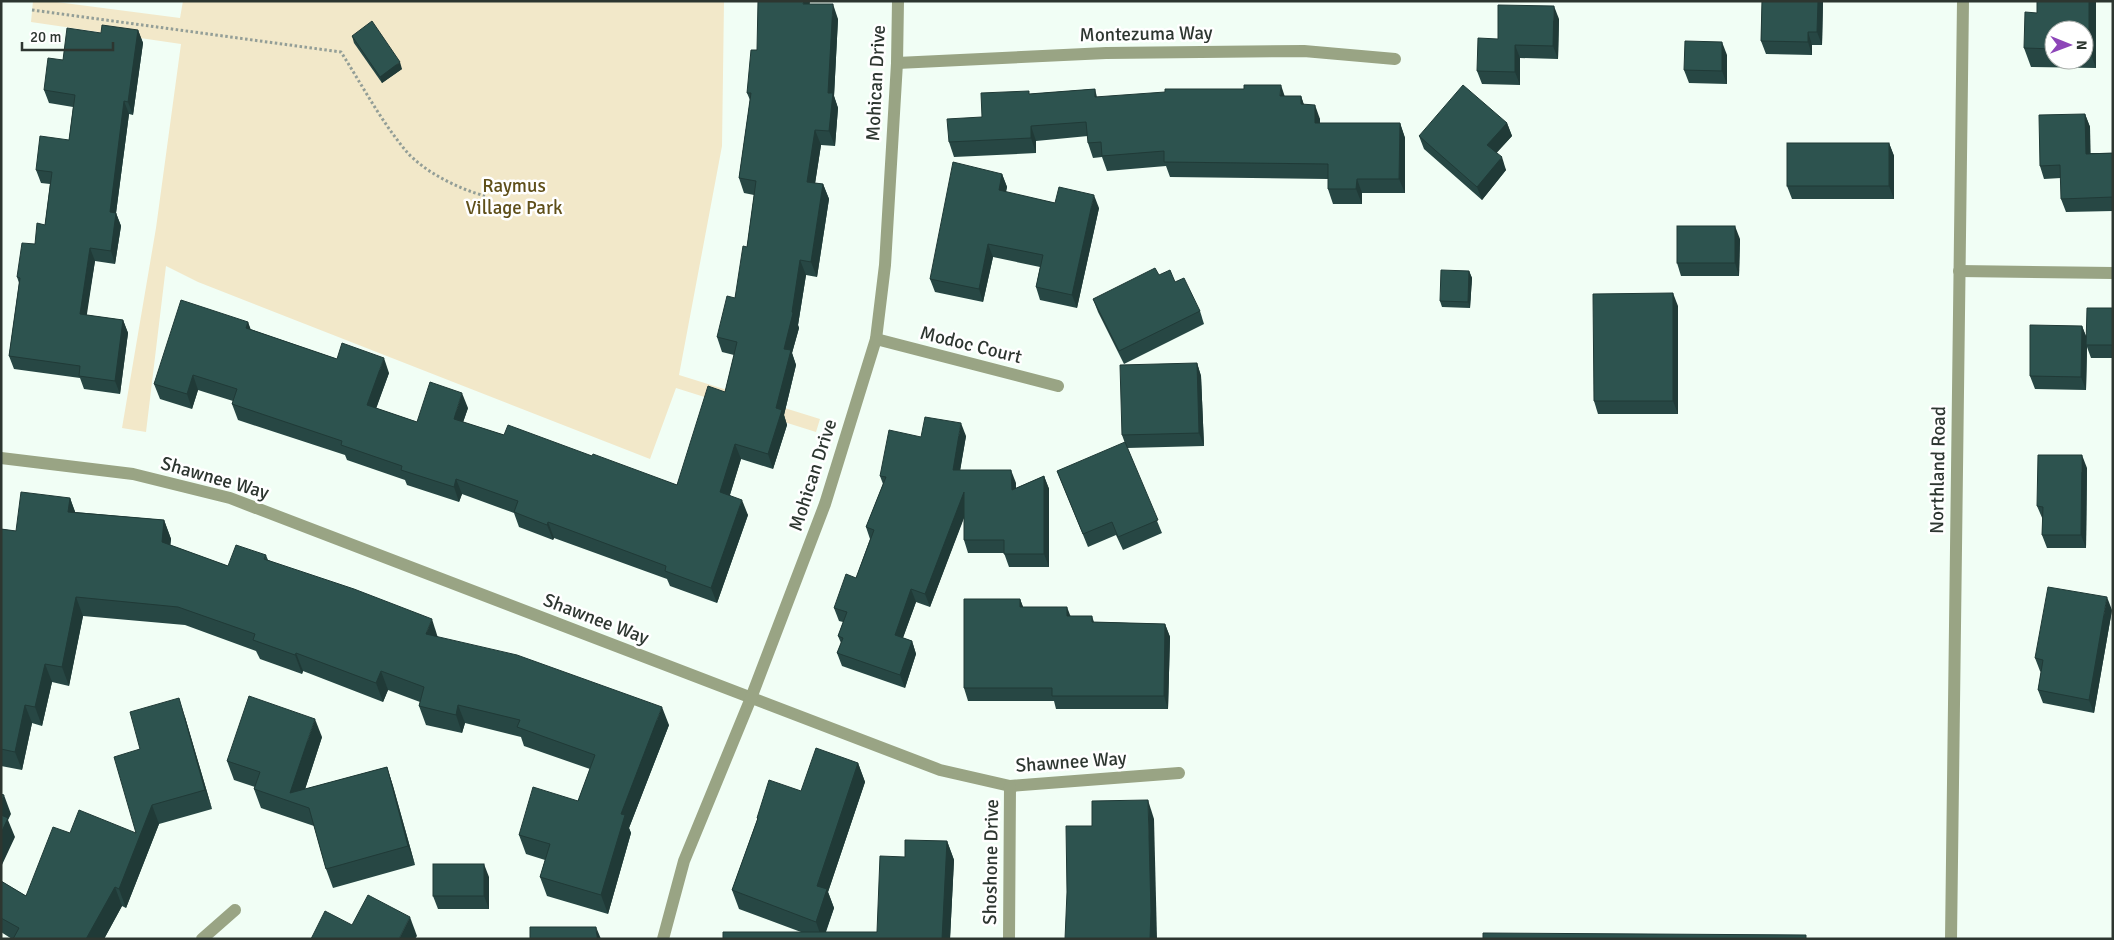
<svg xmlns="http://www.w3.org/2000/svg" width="2114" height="940" viewBox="0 0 2114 940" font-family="Signika,sans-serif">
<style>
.green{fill:#f2e8c9}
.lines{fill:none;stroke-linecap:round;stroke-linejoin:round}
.path{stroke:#939e97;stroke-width:3;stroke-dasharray:2.5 2.5;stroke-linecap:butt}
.minor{stroke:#99a484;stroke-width:12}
.wall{fill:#274744;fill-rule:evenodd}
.shaded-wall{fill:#203a37}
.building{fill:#2d534f;stroke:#203a37}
.labels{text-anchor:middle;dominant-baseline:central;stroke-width:5;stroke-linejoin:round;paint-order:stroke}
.street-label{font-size:19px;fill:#2d3630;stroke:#fff}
.park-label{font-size:19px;fill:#5f4f19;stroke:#fff}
</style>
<rect width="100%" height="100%" fill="#f1fef5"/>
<polygon class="green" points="33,1 49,1 180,18 183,1 724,1 722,146 679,375 820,419 816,432 676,388 650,459 198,282 166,266 146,432 122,428 156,228 181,44 31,22"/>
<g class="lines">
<path class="path" d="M 32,10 L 341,52 C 362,85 381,121 406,151 C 424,172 459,189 485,196"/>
<g class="minor">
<polyline points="897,63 1106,53 1304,51 1395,59"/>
<polyline points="1959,271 2113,273"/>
<polyline points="876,339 1058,386"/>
<polyline points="1,458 133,474 230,498 940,770 1010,786 1179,773"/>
<polyline points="202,939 235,910"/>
<polyline points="663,939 684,861 751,698 825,504 876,339 885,265 897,63 898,1"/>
<polyline points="1009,939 1010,786"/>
<polyline points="1951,939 1963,1"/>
</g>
</g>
<g class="wall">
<polygon points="1762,1 1823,1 1822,45 1812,45 1812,55 1766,54 1761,41"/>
<path d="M 2037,1 L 2096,1 L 2096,68 L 2031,67 L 2024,48 L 2037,13 ZM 2054,30 L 2084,30 L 2084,60 L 2054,60 Z"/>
<polygon points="809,4 838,19 834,96 838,108 835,146 821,145 815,183 823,184 829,199 817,277 806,275 798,325 799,328 792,353 796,365 784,415 787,425 773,469 741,459 730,495 748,515 717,603 670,586 667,579 554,538 553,540 519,527 514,513 462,494 459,502 407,485 405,480 347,460 345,455 238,420 232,404 233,401 198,390 192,409 160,399 154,384 248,322 250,329 337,359 389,373 376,408 417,422 468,408 463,422 504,435 592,456 677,485 725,392 734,355 722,352 717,337 735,298 747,247 754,195 744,193 739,178 750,100 747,93 757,50"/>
<polygon points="1559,19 1558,59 1520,58 1520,85 1482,84 1477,71 1498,39"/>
<polygon points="138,30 143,43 133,115 129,114 116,213 121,226 115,264 95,261 86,315 123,320 128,333 120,394 84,389 80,378 14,369 9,356 19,283 17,277 45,225 50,184 41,183 36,170 69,140 73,107 49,103 44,90 63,60 101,33"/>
<polygon points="352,36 402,69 382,83 354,43"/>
<polygon points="1727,55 1727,84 1689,83 1684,70"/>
<polygon points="1095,89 1097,97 1301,96 1304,105 1320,119 1320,123 1400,123 1405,138 1405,193 1362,193 1362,204 1333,204 1328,189 1328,179 1170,177 1166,166 1107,171 1102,157 1093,158 1088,143 1088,136 1036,141 1036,153 954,157 949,142 982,117 1030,94"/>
<polygon points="2085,114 2090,127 2090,153 2113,153 2113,211 2066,212 2061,199 2061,178 2044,179 2040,166"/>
<polygon points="1507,123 1512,136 1496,153 1506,170 1482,200 1424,149 1419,136"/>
<polygon points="1889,143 1894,156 1894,199 1792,199 1787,186"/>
<polygon points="1002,174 1007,187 1006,192 1055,203 1099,208 1077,308 1040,300 1036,287 1040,267 993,257 983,302 935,292 930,279"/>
<polygon points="1740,239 1739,276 1681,276 1677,263"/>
<polygon points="1469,271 1472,278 1470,308 1442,307 1440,301"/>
<polygon points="1159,275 1175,282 1200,311 1204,324 1124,364 1098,312 1093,299"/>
<polygon points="1678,306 1678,414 1598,414 1594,401"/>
<polygon points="2113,308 2113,358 2091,358 2087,347 2086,390 2035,389 2030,376 2082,326 2086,336"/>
<polygon points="1197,363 1201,376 1204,446 1127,448 1162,533 1123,550 1116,535 1088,547 1057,471 1126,446 1122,435"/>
<polygon points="966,436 960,470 1016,483 1016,488 1044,476 1049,489 1049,567 1009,567 1004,553 968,553 964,540 964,517 930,607 916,602 903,638 912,641 916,654 905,688 842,666 837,653 841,643 838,636 843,622 839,621 834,608 856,578 870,539 866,527 883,484 880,476 921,437"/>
<polygon points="2087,468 2086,548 2047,548 2042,535 2043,520 2037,506"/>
<polygon points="70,498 75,512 164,520 171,539 170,545 228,566 266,555 268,560 438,637 669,725 629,828 631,833 608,914 547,896 540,877 545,860 526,854 519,835 578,801 590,769 524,746 521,737 465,723 462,733 426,725 419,706 420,702 388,690 383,702 303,671 302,674 260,659 256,651 185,625 83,616 69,686 52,682 42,726 32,723 22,770 1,766 1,529 16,531"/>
<polygon points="1020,599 1023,607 1071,616 1092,616 1094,622 1165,624 1170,637 1168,709 1056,709 1054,701 968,701 964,688"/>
<polygon points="2112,610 2094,713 2043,703 2038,690 2041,672 2040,671 2035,658"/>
<polygon points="185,717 212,809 159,824 126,908 122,906 104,939 12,939 1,932 1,881 26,896 70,833 136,833"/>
<polygon points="322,737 305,789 387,767 393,786 415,865 333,888 326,869 314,826 261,808 254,789 255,787 234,780 227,761"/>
<polygon points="858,763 865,782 828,892 834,908 826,932 877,932 905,857 947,841 954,860 950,939 801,932 739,909 732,890 757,820 757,818 801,791"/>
<polygon points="489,877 489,909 438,909 433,896"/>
</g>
<g class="shaded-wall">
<polygon points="804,1 810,1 809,19 803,4"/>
<polygon points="1818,1 1823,1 1822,45 1817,32"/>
<polygon points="2089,1 2096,1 2096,68 2089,49"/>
<polygon points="833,4 838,19 834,96 838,108 835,146 829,131 828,93"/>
<polygon points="1554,6 1559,19 1558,59 1553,46"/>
<polygon points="138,30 143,43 133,115 128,102"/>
<polygon points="1808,32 1812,45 1812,55 1808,42"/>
<polygon points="1722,42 1727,55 1727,84 1722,71"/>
<polygon points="1515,45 1520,58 1520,85 1515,72"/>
<polygon points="400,62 402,69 382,83 380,77"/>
<polygon points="1281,85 1286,100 1280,96"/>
<polygon points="1301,96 1306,111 1301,104"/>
<polygon points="124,101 129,114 116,213 121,226 115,264 111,251 110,212"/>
<polygon points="1315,105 1320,119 1320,138 1315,123"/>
<polygon points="2085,114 2090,127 2091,167 2086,154"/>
<polygon points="1400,123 1405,138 1405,193 1399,179"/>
<polygon points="1507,123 1512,136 1492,158 1487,145"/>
<polygon points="1031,126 1036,141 1036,153 1031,138"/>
<polygon points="815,130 821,145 813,197 807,182"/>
<polygon points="1889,143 1894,156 1894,199 1889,186"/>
<polygon points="1502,157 1506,170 1482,200 1477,187"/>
<polygon points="1002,174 1007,187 1003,203 999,190"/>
<polygon points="1357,179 1362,193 1362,204 1356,189"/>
<polygon points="823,184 829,199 817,277 811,262"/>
<polygon points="1094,195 1099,208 1077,308 1072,295"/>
<polygon points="1735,226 1740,239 1739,276 1735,263"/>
<polygon points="988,244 993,257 983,302 979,289"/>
<polygon points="90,248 95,261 85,327 80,314"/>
<polygon points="800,260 806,275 798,325 799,328 792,353 796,365 784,415 787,425 773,469 768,454 776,408 784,349 792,312"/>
<polygon points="1469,271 1472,278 1470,308 1468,302"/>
<polygon points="1673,293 1678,306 1678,414 1673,401"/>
<polygon points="123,320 128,333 120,394 115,381"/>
<polygon points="248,322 254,338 246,328"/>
<polygon points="2082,326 2087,339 2086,345 2087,347 2086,390 2081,377"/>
<polygon points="384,358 389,373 372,420 367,405"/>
<polygon points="1197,363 1201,376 1204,446 1199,433"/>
<polygon points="193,375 198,390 192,409 187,394"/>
<polygon points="462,393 468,408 459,434 454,419"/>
<polygon points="961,423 966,436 958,483 953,470"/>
<polygon points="735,444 741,459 726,507 720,492"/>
<polygon points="2082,455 2087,468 2086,548 2081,535"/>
<polygon points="1011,470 1016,483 1016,503 1012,490"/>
<polygon points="1044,476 1049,489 1049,567 1044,554"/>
<polygon points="456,479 462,494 459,502 454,487"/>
<polygon points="964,492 969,505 930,607 925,594"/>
<polygon points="70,498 77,517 68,512"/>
<polygon points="742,500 748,515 717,603 711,588"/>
<polygon points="164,520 171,539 169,561 162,542"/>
<polygon points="548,522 554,538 553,540 547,525"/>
<polygon points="911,589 916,602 899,648 895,635"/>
<polygon points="76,597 83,616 69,686 62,667"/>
<polygon points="2107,597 2112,610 2094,713 2089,700"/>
<polygon points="1020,599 1025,612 1020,607"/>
<polygon points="1067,607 1072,620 1067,616"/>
<polygon points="432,619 438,638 426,634"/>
<polygon points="1165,624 1170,637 1168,709 1164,696"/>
<polygon points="912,641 916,654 905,688 900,675"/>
<polygon points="296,653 303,671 302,674 295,655"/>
<polygon points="45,664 52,682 42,726 35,707"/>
<polygon points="381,671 388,690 383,702 376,683"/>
<polygon points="179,698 185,717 212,809 205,790"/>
<polygon points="25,705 32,723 22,770 15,752"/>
<polygon points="458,705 465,723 462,733 456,715"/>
<polygon points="662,707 669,725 629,828 631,833 608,914 601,895 621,814"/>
<polygon points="315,719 322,737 300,805 290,793"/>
<polygon points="858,763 865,782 828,892 834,908 823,939 822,939 816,922 817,886"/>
<polygon points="387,767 393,786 415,865 408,846"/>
<polygon points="4,795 11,814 8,820 15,837 1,867 1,802"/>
<polygon points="1148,800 1154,819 1157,939 1150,939"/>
<polygon points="152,805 159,824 126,908 119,889"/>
<polygon points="947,841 954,860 950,939 942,939"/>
<polygon points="484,864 489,877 489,909 484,896"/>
<polygon points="115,887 122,906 104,939 86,939"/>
<polygon points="410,917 417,936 415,939 399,939"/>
<polygon points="596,927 601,939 597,939"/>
</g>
<g class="building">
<polygon points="758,1 804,1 803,4 833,4 828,93 833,93 829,131 815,130 807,182 823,184 811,262 800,260 792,312 793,313 784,349 791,350 776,408 782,410 768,454 735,444 720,492 742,500 711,588 665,571 666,566 548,522 547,525 514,512 518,501 456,479 454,487 401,470 402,466 341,445 342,441 232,404 237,389 193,375 187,394 154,384 181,300 248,322 246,328 337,359 342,343 384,358 367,405 417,422 430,382 462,393 454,419 504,435 508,425 592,456 593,454 677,485 708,386 725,392 737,342 717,337 727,296 735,298 743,246 747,247 756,181 739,178 751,93 747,93 751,50 757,50"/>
<polygon points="1762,1 1818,1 1817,32 1808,32 1808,42 1761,41"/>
<polygon points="2037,1 2089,1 2089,49 2084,49 2084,30 2054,30 2054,49 2024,48 2025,12 2037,13"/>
<polygon points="1498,5 1554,6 1553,46 1515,45 1515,72 1477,71 1478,38 1498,39"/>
<polygon points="372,21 400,62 380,77 352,36"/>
<polygon points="102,25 138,30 128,102 124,101 110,212 116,213 111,251 90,248 80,314 123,320 115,381 79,376 80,366 9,356 20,278 17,277 22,243 35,244 37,223 45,225 52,172 36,170 40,136 69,140 75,95 44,90 48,58 63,60 67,28 101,33"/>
<polygon points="1685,41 1722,42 1722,71 1684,70"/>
<polygon points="1244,85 1281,85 1280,96 1301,96 1301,104 1315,105 1315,123 1400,123 1399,179 1357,179 1356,189 1328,189 1328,164 1164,162 1164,151 1102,156 1101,142 1088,143 1086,122 1031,126 1031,138 949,142 947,119 982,117 981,93 1029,91 1029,94 1095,89 1095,97 1165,92 1165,89 1244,89"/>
<polygon points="1463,85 1507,123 1487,145 1502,157 1477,187 1419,136"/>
<polygon points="2085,114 2086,154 2113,153 2113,197 2061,199 2060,165 2040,166 2039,115"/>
<rect x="1787" y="143" width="102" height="43"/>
<polygon points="953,162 1002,174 999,190 1055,203 1059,187 1094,195 1072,295 1036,287 1043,255 988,244 979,289 930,279"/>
<rect x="1677" y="226" width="58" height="37"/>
<polygon points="1155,268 1159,275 1170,270 1175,282 1184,278 1200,311 1119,351 1093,299"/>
<polygon points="1441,270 1469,271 1468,302 1440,301"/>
<polygon points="1673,293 1673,401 1594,401 1593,294"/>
<polygon points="2087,308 2113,308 2113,345 2086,345"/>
<polygon points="2030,325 2082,326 2081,377 2030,376"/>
<polygon points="1197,363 1199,433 1122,435 1120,365"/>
<polygon points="925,417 961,423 953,470 1011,470 1012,490 1044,476 1044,554 1004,554 1004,540 964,540 964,492 925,594 911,589 895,635 912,641 900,675 837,653 843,638 838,636 847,612 834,608 846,574 856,578 874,530 866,527 886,477 880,476 889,430 921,437"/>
<polygon points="1125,442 1158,520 1118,537 1112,522 1083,534 1057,471"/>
<polygon points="2038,455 2082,455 2081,535 2042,535 2043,507 2037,506"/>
<polygon points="21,492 70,498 68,512 164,520 162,542 228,566 236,545 266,555 264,559 354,589 432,619 426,634 517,655 662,707 621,814 625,815 601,895 540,877 550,844 519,835 533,787 578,801 595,755 517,727 520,720 458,705 456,715 419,706 424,687 381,671 376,683 296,653 295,655 253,640 255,634 178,607 76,597 62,667 45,664 35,707 25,705 15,752 1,749 1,529 16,531"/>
<polygon points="2048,587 2107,597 2089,700 2038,690 2043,660 2035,658"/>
<polygon points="964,599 1020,599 1020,607 1067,607 1067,616 1092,616 1092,622 1165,624 1164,696 1052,696 1052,688 964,688"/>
<polygon points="249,696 315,719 290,793 387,767 408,846 326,869 309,808 254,789 260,772 227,761"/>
<polygon points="179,698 205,790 152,805 119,889 115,887 86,939 13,939 19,928 1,918 1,881 26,896 53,827 70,833 79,810 136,833 114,757 140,749 130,712"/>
<polygon points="816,748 858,763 817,886 827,889 816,922 732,890 758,818 757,818 769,780 801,791"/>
<polygon points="1,794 4,795 1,802"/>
<polygon points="1148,800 1151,911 1150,939 1065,939 1067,892 1066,826 1092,826 1092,801"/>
<polygon points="1,815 8,818 1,833"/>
<polygon points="905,840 947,841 942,939 723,939 723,932 877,932 880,856 905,857"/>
<rect x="433" y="864" width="51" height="32"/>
<polygon points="368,895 410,917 399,939 311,939 325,911 352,925"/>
<polygon points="530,927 596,927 597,939 530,939"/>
<polygon points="1483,933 1806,935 1806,939 1483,939"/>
</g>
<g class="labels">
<g class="street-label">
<text transform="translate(1146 34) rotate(-1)">Montezuma Way</text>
<text transform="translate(876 83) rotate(-87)">Mohican Drive</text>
<text transform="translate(971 345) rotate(14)">Modoc Court</text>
<text transform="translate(1938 470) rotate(-89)">Northland Road</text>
<text transform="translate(813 475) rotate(-72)">Mohican Drive</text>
<text transform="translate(215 478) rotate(16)">Shawnee Way</text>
<text transform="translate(596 619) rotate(21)">Shawnee Way</text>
<text transform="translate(1071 762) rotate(-4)">Shawnee Way</text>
<text transform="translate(991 862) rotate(-89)">Shoshone Drive</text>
</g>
<g class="park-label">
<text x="514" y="186">Raymus<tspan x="514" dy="22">Village Park</tspan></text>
</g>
</g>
<rect width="2114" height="940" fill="none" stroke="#2d3630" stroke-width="5"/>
<g transform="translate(2069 45) rotate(91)"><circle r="24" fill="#ffffff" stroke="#abafac"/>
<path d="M0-4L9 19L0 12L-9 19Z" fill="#8d45b8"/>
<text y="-8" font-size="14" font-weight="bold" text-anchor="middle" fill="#2d3630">N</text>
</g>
<path d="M22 42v8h91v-8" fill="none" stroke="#2d3630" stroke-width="2.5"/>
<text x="30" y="42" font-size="15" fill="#2d3630" stroke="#ffffff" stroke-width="4" paint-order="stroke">20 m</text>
</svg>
